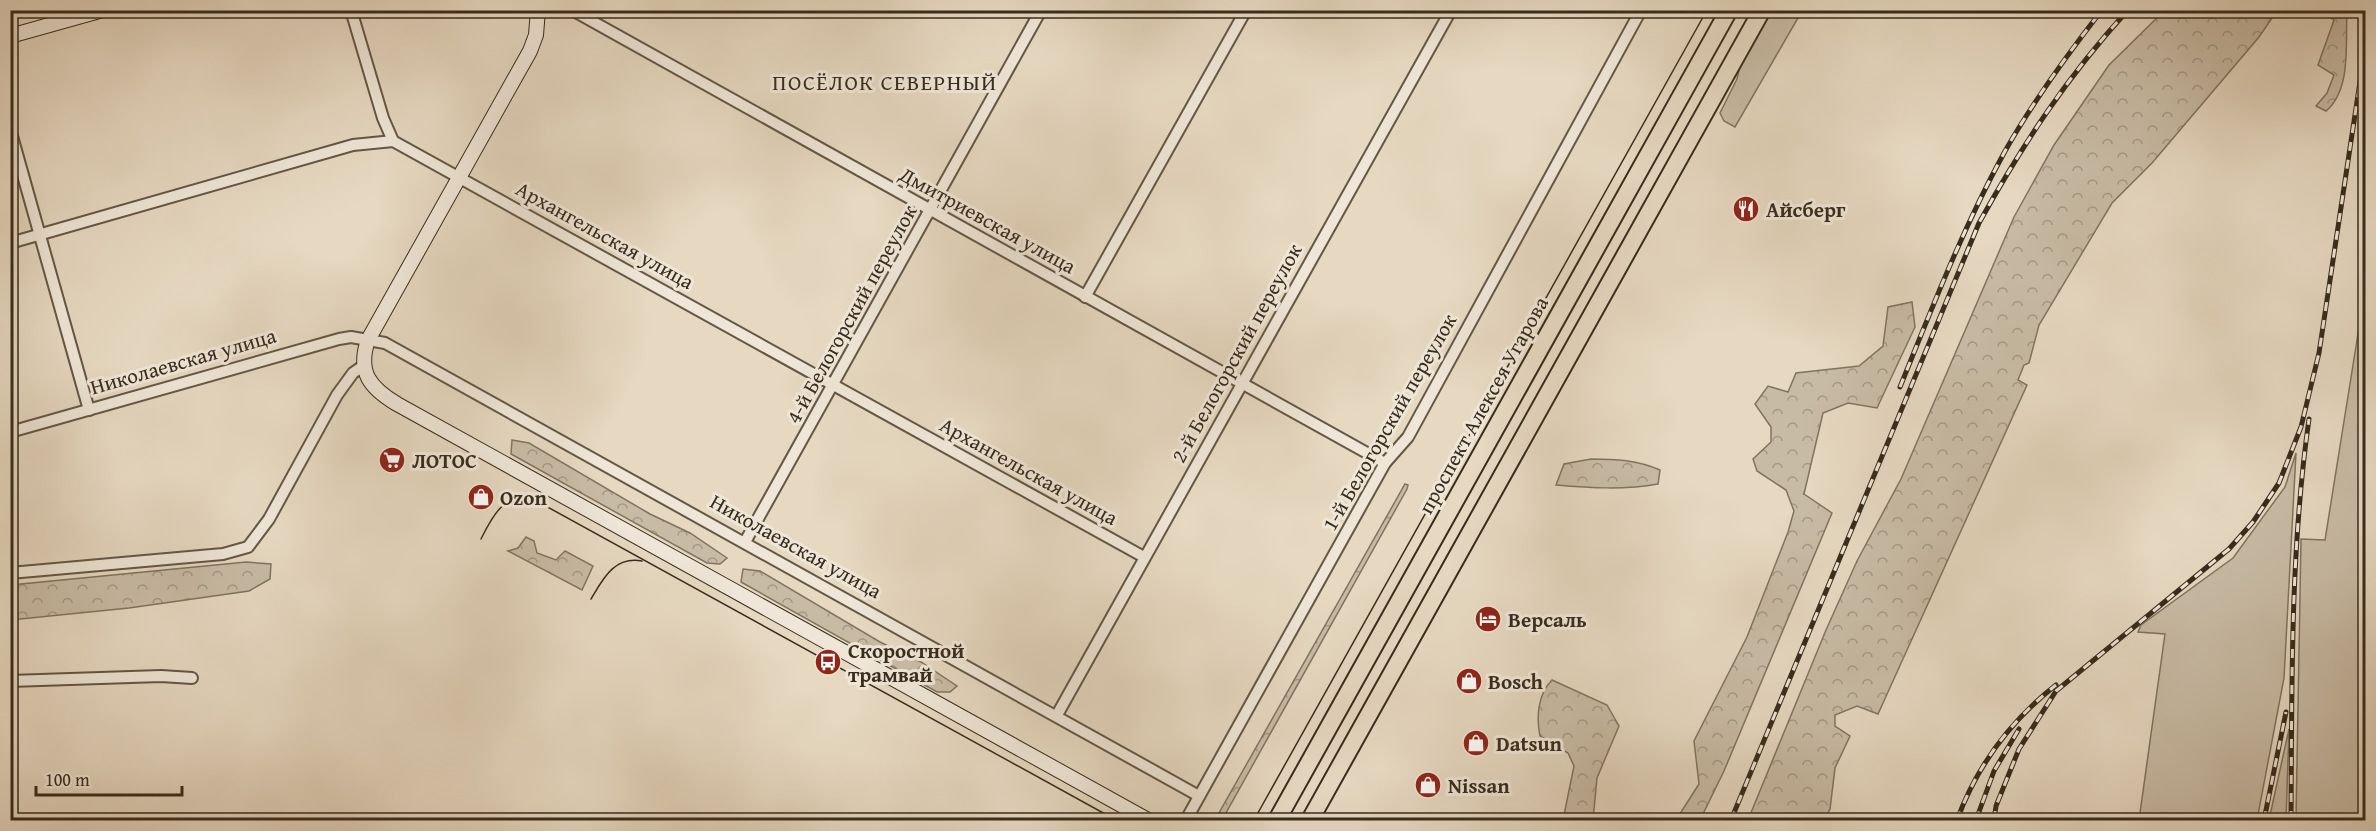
<svg xmlns="http://www.w3.org/2000/svg" width="2376" height="831" viewBox="0 0 2376 831" font-family="'Gentium Book Plus',serif">
<style>
.green{fill:#c8bba5;stroke:#807461;stroke-width:1.5}
.forest{fill:url(#forest-crowns);stroke:#807461;stroke-width:1.5}
.lines{fill:none;stroke-linecap:round;stroke-linejoin:round}
.street-casing{stroke:#645746;stroke-width:14}
.secondary-casing{stroke:#382c1d;stroke-width:16}
.primary-casing{stroke:#382c1d;stroke-width:20}
.street{stroke:#efe6d7;stroke-width:10}
.secondary{stroke:#efe6d7;stroke-width:14}
.primary{stroke:#e6d8c1;stroke-width:16}
.tram{stroke:#382c1d;stroke-width:1.5}
.rail-casing{stroke:#382c1d;stroke-width:5}
.rail{stroke:#efe6d7;stroke-width:3;stroke-dasharray:9;stroke-linecap:butt}
.labels{text-anchor:middle;dominant-baseline:central;stroke-width:6;stroke-linejoin:round;paint-order:stroke}
.poi-label{font-size:21px;font-weight:bold;fill:#382c1d;stroke:#efe6d7;text-anchor:start}
.street-label{font-size:21px;fill:#382c1d;stroke:#efe6d7}
.neighbourhood-label{font-size:22px;letter-spacing:1.5px;fill:#382c1d;stroke:#efe6d7}
</style>
<defs>
<pattern id="forest-crowns" width="20" height="18" patternUnits="userSpaceOnUse" patternTransform="scale(1.5)"><rect width="20" height="18" fill="#c8bba5"/><path d="M2 6a3 3 0 1 1 6 0M12 15a3 3 0 1 1 6 0" fill="none" stroke="#a39886"/></pattern>
</defs>
<rect width="100%" height="100%" fill="#e6d8c1"/>
<filter id="stains"><feTurbulence type="fractalNoise" baseFrequency=".00333" numOctaves="4"/><feColorMatrix values="0 0 0 0 .2 0 0 0 0 .09 0 0 0 0 .02 0 0 0 .5 -.17"/></filter>
<radialGradient id="worn" r=".72"><stop offset=".6" stop-color="#630" stop-opacity="0"/><stop offset="1" stop-color="#630" stop-opacity=".3"/></radialGradient>
<g class="green">
<polygon points="1770,11 1802,11 1735,127 1724,121 1720,113 1737,79 1741,62"/>
<polygon points="2365,290 2365,820 2296,820 2301,539 2325,540"/>
<polygon points="2296,453 2284,678 2257,820 2139,820 2165,634 2138,632 2141,625 2233,558 2285,487"/>
<polygon points="2289,729 2286,820 2269,820"/>
</g>
<g class="forest">
<polygon points="2165,10 2277,11 2259,37 2152,163 2112,203 2039,325 2029,363 2024,365 2018,380 2027,385 1878,714 1857,706 1835,715 1835,726 1850,736 1835,768 1830,809 1824,820 1748,820 1826,630 1857,561 1901,479 2014,217 2054,145 2109,65"/>
<path d="M 2320,11 L 2347,11 C 2345,43 2352,89 2326,111 L 2316,106 L 2327,93 L 2334,75 L 2318,65 L 2334,20 Z"/>
<polygon points="1912,302 1915,327 1877,408 1848,403 1823,413 1804,494 1832,513 1724,771 1700,820 1676,820 1699,784 1694,741 1747,637 1788,532 1794,511 1786,490 1757,471 1753,459 1771,442 1771,427 1755,404 1768,386 1788,392 1796,373 1859,366 1883,346 1888,307"/>
<polygon points="512,440 529,443 650,514 690,533 727,558 720,564 707,563 511,454"/>
<path d="M 1591,459 C 1616,459 1637,460 1660,470 L 1658,484 C 1625,490 1590,488 1556,485 L 1564,464 Z"/>
<polygon points="1405,484 1408,485 1407,489 1222,820 1215,820"/>
<polygon points="526,537 534,541 537,553 556,560 565,551 593,566 582,590 508,551 518,548"/>
<polygon points="246,562 271,564 270,579 249,591 129,608 11,620 11,585"/>
<polygon points="743,569 760,571 880,642 921,662 957,686 950,692 937,692 741,582"/>
<path d="M 1552,680 L 1607,705 L 1619,726 L 1597,778 L 1593,820 L 1563,820 L 1574,766 L 1568,753 L 1540,736 C 1536,717 1538,694 1552,680 Z"/>
</g>
<g class="lines">
<defs>
<g id="street">
<polyline points="351,10 383,118 393,141"/>
<polyline points="572,10 1385,463"/>
<polyline points="10,129 89,410"/>
<polyline points="10,243 353,145 393,141 1144,557"/>
<polyline points="1085,297 1246,10"/>
<polyline points="10,432 339,339 351,337 385,343 1199,796"/>
<polyline points="745,542 1041,10"/>
<polyline points="10,573 223,554 248,547 269,519 337,395 353,373 363,366"/>
<polyline points="10,681 161,676 192,678"/>
<polyline points="1057,715 1451,10"/>
<polyline points="1186,820 1385,463 1408,437 1641,10"/>
</g>
<g id="secondary">
<path d="M 538,10 L 536,35 L 530,51 L 368,340 C 357,372 370,388 397,404 L 1148,820"/>
<polyline points="10,36 103,10"/>
</g>
<g id="primary">
<polyline points="1277,820 1729,10"/>
<polyline points="1310,820 1762,10"/>
</g>
</defs>
<use href="#street" class="street-casing"/>
<use href="#secondary" class="secondary-casing"/>
<use href="#primary" class="primary-casing"/>
<use href="#street" class="street"/>
<use href="#secondary" class="secondary"/>
<use href="#primary" class="primary"/>
<g class="tram">
<path d="M 481,539 C 492,517 504,492 533,499 L 1116,820"/>
<path d="M 591,599 C 603,579 614,556 642,561"/>
<polyline points="1254,820 1707,10"/>
</g>
<defs>
<g id="rail">
<path d="M 1900,387 C 1932,308 1963,228 2004,153 C 2032,103 2067,55 2102,10"/>
<path d="M 1731,820 L 1979,223 C 2023,144 2066,78 2128,10"/>
<path d="M 1957,820 C 1977,766 2010,721 2056,685"/>
<polyline points="1976,820 1994,771 2019,729"/>
<polyline points="1994,820 1996,806 2019,749 2056,691 2229,549 2253,522 2279,483 2301,427 2319,353 2366,42"/>
<polyline points="2264,820 2286,712"/>
<path d="M 2291,820 C 2292,687 2290,552 2309,419"/>
</g>
</defs>
<use href="#rail" class="rail-casing"/>
<use href="#rail" class="rail"/>
</g>
<defs>
<symbol id="restaurant-disc" viewBox="-11 -11 22 22"><circle r="9.5" fill="#8f2418" stroke="#efe6d7"/><path d="M-5-6h1v4h1v-4h1v4h1v-4h1v5L-1.5 .5V6h-2V.5L-5-1ZM5-6V6H3V1.5H1.5Q1.5-4 5-6Z" fill="#fff"/></symbol>
<symbol id="supermarket-disc" viewBox="-11 -11 22 22"><circle r="9.5" fill="#8f2418" stroke="#efe6d7"/><path d="M-6-5.5h2.5l.6 2H6L4.5 2H-2.5L-4.4-4H-6ZM-1.5 3.2a1.3 1.3 0 1 0 .1 0ZM3 3.2a1.3 1.3 0 1 0 .1 0Z" fill="#fff"/></symbol>
<symbol id="shop-disc" viewBox="-11 -11 22 22"><circle r="9.5" fill="#8f2418" stroke="#efe6d7"/><path d="M-5-2.5h2.3a2.7 3.5 0 0 1 5.4 0H5L5.5 6h-11ZM-1.5-2.5h3a1.5 2.3 0 0 0-3 0Z" fill="#fff"/></symbol>
<symbol id="hotel-disc" viewBox="-11 -11 22 22"><circle r="9.5" fill="#8f2418" stroke="#efe6d7"/><path d="M-6-4.5h1.5V1H6V5H4.5V3h-9V5H-6ZM-4 0a1.8 1.8 0 1 1 3.6 0ZM.5 0V-2.5h3Q6-2.5 6 0Z" fill="#fff"/></symbol>
<symbol id="bus-disc" viewBox="-11 -11 22 22"><circle r="9.5" fill="#8f2418" stroke="#efe6d7"/><path d="M-5-6H5V4H4V6H2V4H-2V6H-4V4H-5ZM-3.5-4V0h7V-4ZM-3.5 1.2v1.5H-2V1.2ZM2 1.2v1.5H3.5V1.2Z" fill="#fff"/></symbol>
</defs>
<g fill-rule="evenodd">
<use href="#restaurant-disc" x="1731" y="194" width="30" height="30"/>
<use href="#supermarket-disc" x="377" y="445" width="30" height="30"/>
<use href="#shop-disc" x="466" y="482" width="30" height="30"/>
<use href="#hotel-disc" x="1473" y="604" width="30" height="30"/>
<use href="#bus-disc" x="813" y="647" width="30" height="30"/>
<use href="#shop-disc" x="1454" y="666" width="30" height="30"/>
<use href="#shop-disc" x="1461" y="728" width="30" height="30"/>
<use href="#shop-disc" x="1413" y="770" width="30" height="30"/>
</g>
<g class="labels">
<g class="poi-label">
<text x="1766" y="209">Айсберг</text>
<text x="412" y="460">ЛОТОС</text>
<text x="500" y="497">Ozon</text>
<text x="1508" y="619">Версаль</text>
<text x="848" y="650">Скоростной<tspan x="848" dy="24">трамвай</tspan></text>
<text x="1488" y="681">Bosch</text>
<text x="1496" y="743">Datsun</text>
<text x="1448" y="785">Nissan</text>
</g>
<g class="street-label">
<text transform="translate(988 220) rotate(29)">Дмитриевская улица</text>
<text transform="translate(605 235) rotate(29)">Архангельская улица</text>
<text transform="translate(851 314) rotate(-61)">4-й Белогорский переулок</text>
<text transform="translate(1236 353) rotate(-61)">2-й Белогорский переулок</text>
<text transform="translate(183 361) rotate(-16)">Николаевская улица</text>
<text transform="translate(1483 405) rotate(-61)">проспект Алексея Угарова</text>
<text transform="translate(1389 422) rotate(-60)">1-й Белогорский переулок</text>
<text transform="translate(1029 471) rotate(29)">Архангельская улица</text>
<text transform="translate(796 546) rotate(29)">Николаевская улица</text>
</g>
<g class="neighbourhood-label">
<text x="885" y="82">ПОСЁЛОК СЕВЕРНЫЙ</text>
</g>
</g>
<rect width="2376" height="831" fill="none" stroke="#e6d8c1" stroke-width="36"/>
<rect x="12" y="12" width="2352" height="807" fill="none" stroke="#382c1d" stroke-width="3"/>
<rect x="18" y="18" width="2340" height="795" fill="none" stroke="#382c1d" stroke-width="1.5"/>
<path d="M36 786v9h146v-9" fill="none" stroke="#382c1d" stroke-width="3"/>
<text x="45" y="786" font-size="18" fill="#382c1d" stroke="#efe6d7" stroke-width="4.5" paint-order="stroke">100 m</text>
<rect width="100%" height="100%" filter="url(#stains)"/>
<rect width="100%" height="100%" fill="url(#worn)"/>
</svg>
